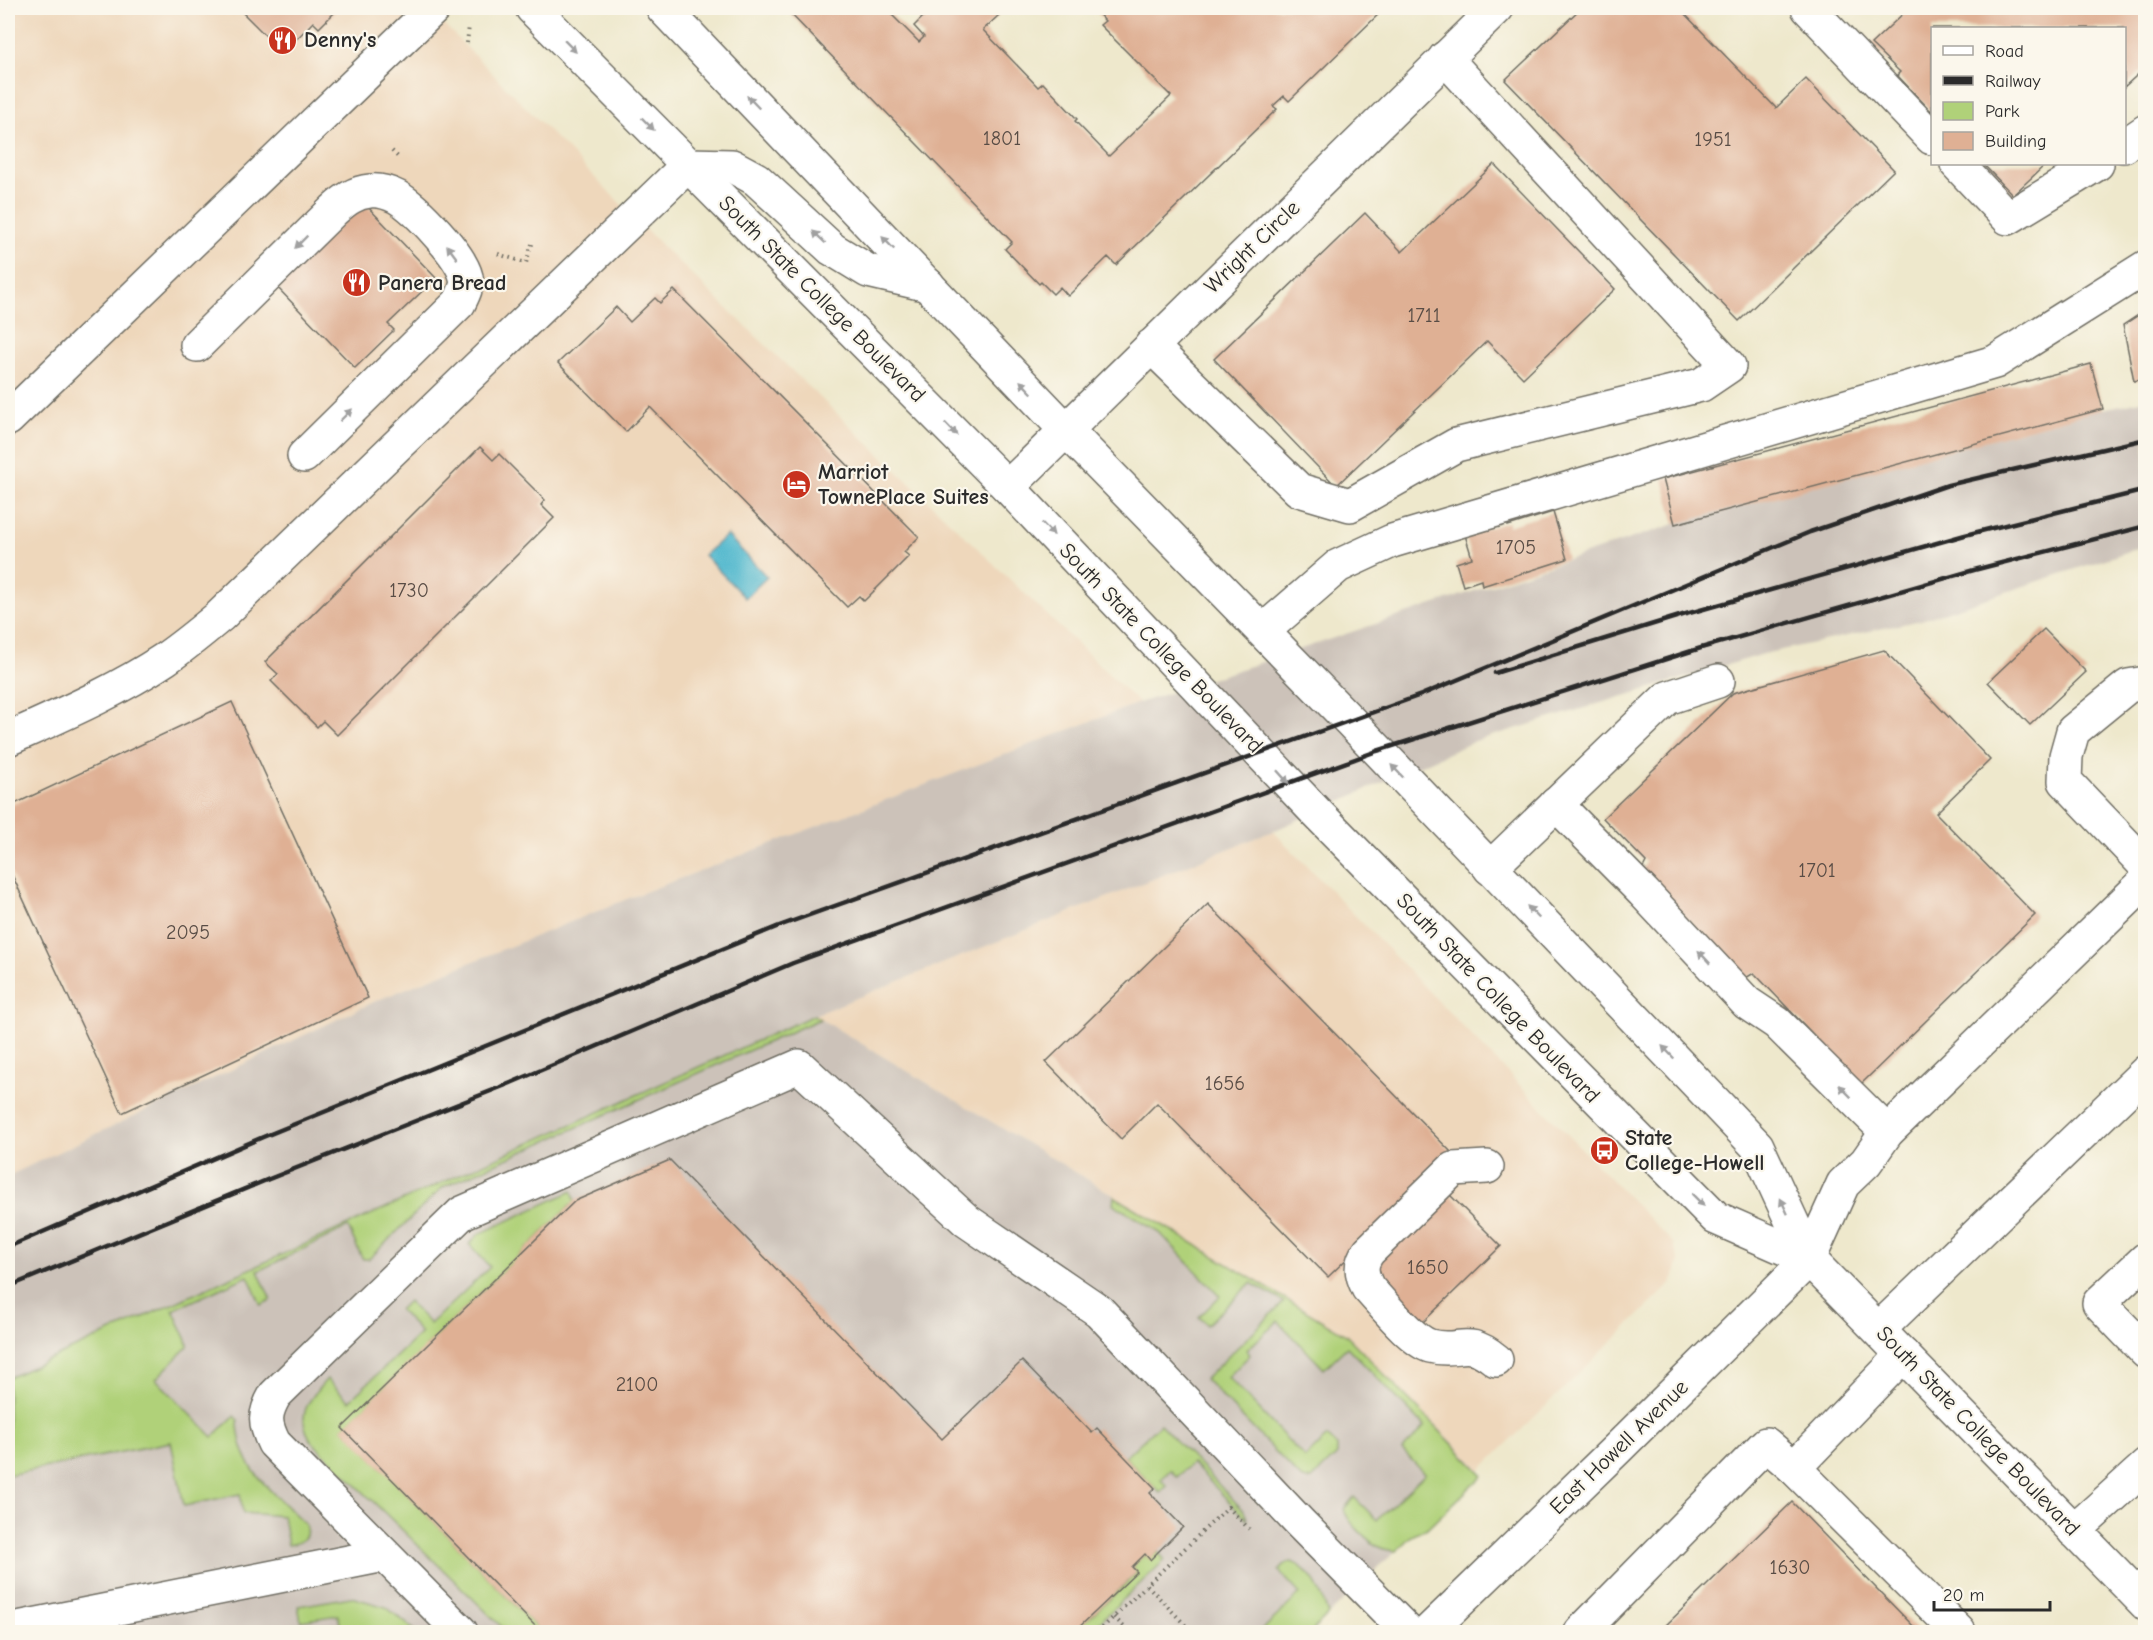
<svg xmlns="http://www.w3.org/2000/svg" width="2153" height="1640" viewBox="0 0 2153 1640" font-family="'Comic Neue',sans-serif">
<style>
.built{fill:#eed7bb}
.industrial{fill:#ccc2b9}
.green{fill:#b0d179;stroke:#6e7e52;stroke-width:1.5}
.water{fill:#4fb7cd;stroke:#3d717c;stroke-width:1.5}
.building{fill:#dfb094}
.lines{fill:none;stroke-linecap:round;stroke-linejoin:round}
.minor-casing{stroke:#6f6d63;stroke-width:36}
.major-casing{stroke:#6f6d63;stroke-width:36}
.path{stroke:#6f6d63;stroke-width:4;stroke-dasharray:1.5 4.5;stroke-linecap:butt}
.minor{stroke:#fff;stroke-width:33}
.major{stroke:#fff;stroke-width:33}
.rail{stroke:#2b2b2b;stroke-width:4.5}
.oneway{fill:#a0a0a0}
.labels{text-anchor:middle;dominant-baseline:central;stroke-width:4.5;stroke-linejoin:round;paint-order:stroke}
.number-label{font-size:20px;fill:#584c45}
.poi-label{font-size:22px;font-weight:bold;fill:#2b2b2b;stroke:#fbf7ec;text-anchor:start}
.street-label{font-size:22px;fill:#2b2b2b;stroke:#fbf7ec}
</style>
<rect width="100%" height="100%" fill="#fbf7ec"/>
<filter id="ink" filterUnits="userSpaceOnUse"><feTurbulence type="fractalNoise" baseFrequency=".0167" numOctaves="2"/><feDisplacementMap in="SourceGraphic" scale="12" xChannelSelector="R" yChannelSelector="G"/><feConvolveMatrix kernelMatrix="1 2 1 2 8 2 1 2 1" color-interpolation-filters="sRGB"/></filter>
<filter id="wash" filterUnits="userSpaceOnUse"><feTurbulence type="fractalNoise" baseFrequency=".008" numOctaves="4" result="noise"/><feDisplacementMap in="SourceGraphic" scale="24" xChannelSelector="R" yChannelSelector="G"/><feGaussianBlur stdDeviation="1.35" result="paint"/><feColorMatrix in="noise" values="0 0 0 0 0 0 0 0 0 0 0 0 0 0 0 0 0 1.4 0 .05"/><feComposite in="paint" operator="in"/></filter>
<g filter="url(#wash)">
<rect width="100%" height="100%" fill="#eee8cc"/>
<g class="built">
<polygon points="8,8 428,8 665,249 1139,703 632,897 378,1000 8,1176"/>
<polygon points="1273,831 1673,1243 1679,1262 1671,1284 1480,1470 1346,1335 814,1015"/>
</g>
<polygon class="industrial" points="2145,400 2145,546 1921,620 1767,653 1475,741 1273,831 814,1015 1346,1335 1480,1470 1311,1632 8,1632 8,1176 378,1000 632,897 1139,703 1675,524 2103,409"/>
<g class="green">
<path d="M 814,1015 L 820,1019 L 443,1187 L 369,1259 L 363,1259 L 361,1256 L 348,1227 L 258,1271 L 271,1300 L 261,1305 L 248,1276 L 173,1310 L 187,1340 L 188,1346 L 156,1379 L 213,1437 L 234,1416 L 238,1420 C 238,1469 273,1492 305,1524 C 310,1538 302,1543 288,1545 L 283,1516 L 243,1513 L 240,1494 L 184,1506 L 171,1442 L 8,1475 L 8,1378 Z"/>
<path d="M 572,1191 L 575,1201 L 343,1428 L 541,1632 L 507,1632 L 314,1444 C 293,1418 308,1400 327,1379 L 349,1401 L 421,1333 L 399,1310 L 408,1301 L 430,1324 L 490,1267 L 469,1244 L 479,1234 Z"/>
<path d="M 1114,1196 L 1346,1335 L 1483,1475 L 1429,1527 L 1410,1537 L 1396,1551 C 1391,1550 1385,1550 1381,1548 C 1370,1543 1346,1521 1344,1509 L 1354,1497 L 1377,1520 L 1425,1474 L 1402,1450 L 1425,1427 L 1347,1347 L 1324,1369 L 1278,1321 L 1247,1350 L 1250,1355 L 1228,1377 L 1305,1458 L 1327,1437 L 1337,1446 L 1337,1455 L 1312,1479 L 1307,1480 L 1301,1478 L 1205,1379 L 1284,1302 L 1251,1283 L 1207,1325 L 1199,1317 L 1220,1296 L 1160,1233 L 1113,1204 Z"/>
<polygon points="1160,1424 1244,1511 1248,1521 1192,1463 1177,1477 1170,1470 1161,1480 1167,1486 1160,1493 1125,1457"/>
<polygon points="1158,1552 1165,1560 1089,1632 1074,1632 1137,1573 1132,1567 1145,1554 1150,1559"/>
<path d="M 1292,1562 C 1312,1569 1323,1596 1328,1615 L 1314,1629 L 1314,1632 L 1260,1632 L 1300,1594 L 1279,1571 L 1287,1563 Z"/>
<polygon points="351,1597 386,1607 417,1632 342,1632 338,1615 301,1621 298,1606"/>
</g>
<polygon class="water" points="727,535 767,577 745,598 704,555"/>
<g id="blocks">
<g class="building">
<polygon points="238,8 339,8 319,28 313,22 283,53"/>
<polygon points="785,8 885,8 919,42 924,37 914,26 932,8 992,8 999,15 983,30 1038,87 1043,83 1077,119 1075,121 1109,156 1171,96 1100,25 1105,21 1093,8 1385,8 1289,101 1284,96 1273,106 1277,109 1116,265 1108,257 1068,296 1060,287 1053,294 1041,282 1039,284 1005,249 1012,242"/>
<polygon points="1581,8 1679,8 1776,108 1806,79 1894,170 1739,321 1505,80"/>
<polygon points="1909,8 2146,8 2146,67 2124,87 2124,28 1932,28 1932,112 1897,75 1900,72 1871,44"/>
<polygon points="1494,164 1615,289 1523,378 1487,341 1336,486 1214,359 1365,213 1402,252"/>
<polygon points="1983,164 2046,164 2013,195"/>
<polygon points="364,203 436,278 388,324 394,330 355,368 277,287"/>
<polygon points="674,290 919,537 904,552 909,556 864,601 859,596 847,607 650,407 626,432 558,363 616,307 630,322 655,298 660,303"/>
<polygon points="2146,310 2146,378 2134,381 2123,325"/>
<polygon points="2091,364 2103,409 1675,524 1663,479"/>
<polygon points="480,447 493,460 499,454 545,500 541,505 554,518 337,735 323,721 317,727 271,681 278,674 265,662"/>
<polygon points="1553,512 1567,559 1482,586 1481,580 1463,586 1456,563 1472,558 1465,535 1508,522 1508,526"/>
<polygon points="2044,629 2086,672 2030,725 1988,682"/>
<polygon points="1884,650 1990,760 1936,813 2035,915 1861,1084 1754,973 1744,979 1641,872 1646,862 1603,818 1733,693"/>
<polygon points="232,702 368,998 122,1113 8,866 8,807"/>
<polygon points="1208,904 1454,1155 1328,1277 1157,1103 1121,1139 1046,1062"/>
<polygon points="670,1160 942,1439 1022,1361 1092,1433 1097,1428 1155,1488 1150,1493 1183,1527 1150,1560 1145,1554 1132,1567 1137,1572 1074,1632 541,1632 342,1428 575,1201"/>
<polygon points="1445,1190 1501,1246 1420,1325 1377,1278 1376,1256"/>
<polygon points="1792,1502 1919,1632 1659,1632"/>
</g>
</g>
</g>
<g filter="url(#ink)">
<use href="#blocks" fill-opacity="0" stroke="#6f6d63" stroke-width="1.5"/>
<g class="lines">
<defs>
<g id="minor">
<polyline points="1808,8 1932,138"/>
<polyline points="2124,146 2146,131"/>
<polyline points="1957,164 2008,218 2097,164"/>
<path d="M 197,345 L 334,210 C 344,201 355,192 370,191 C 378,190 389,193 397,197 C 416,208 461,255 466,277 C 468,286 463,295 459,303 L 304,456"/>
<polyline points="1151,346 1299,490 1350,505 1456,445 1701,385 1729,366 1445,58"/>
<polyline points="8,419 434,8"/>
<polyline points="1008,487 1497,8"/>
<polyline points="1263,631 1338,566 1392,541 1995,362 2146,267"/>
<polyline points="2146,683 2128,686 2073,731 2066,756 2065,781 2146,866"/>
<path d="M 8,739 C 61,715 117,691 165,659 C 184,646 202,631 220,616 L 688,165"/>
<polyline points="1556,804 1643,892 1747,1003 1777,1023 1887,1132"/>
<polyline points="1490,868 1667,698 1718,681"/>
<path d="M 1487,1167 L 1453,1169 L 1369,1251 C 1359,1264 1361,1274 1368,1288 C 1382,1303 1412,1341 1430,1346 C 1460,1354 1466,1335 1496,1360"/>
<polyline points="2146,1259 2099,1303 2146,1352"/>
<polyline points="1879,1329 2146,1072"/>
<polyline points="1903,1355 1794,1468 1959,1632"/>
<polyline points="2074,1531 2146,1466"/>
<polyline points="8,1630 384,1555"/>
<path d="M 461,1632 L 274,1443 C 264,1423 264,1414 275,1395 L 462,1213 L 799,1066 L 967,1221 L 1099,1311 L 1300,1523 L 1408,1632"/>
<polyline points="1428,1632 1618,1448 1809,1259 1843,1184 1866,1162 1887,1132 2146,881"/>
<polyline points="1581,1632 1766,1444 1794,1468"/>
</g>
<g id="major">
<polyline points="532,8 1008,487 1316,812 1716,1218 1809,1259"/>
<polyline points="663,8 1066,430 1350,721 1757,1146 1809,1259 2146,1604"/>
<polyline points="688,165 732,166 756,179 832,249 868,271 928,285"/>
</g>
</defs>
<use href="#minor" class="minor-casing"/>
<use href="#major" class="major-casing"/>
<g class="path">
<polyline points="467,43 469,26"/>
<polyline points="392,151 398,157"/>
<polyline points="498,254 526,263 532,244"/>
<polyline points="1147,1585 1189,1629"/>
<polyline points="1114,1617 1129,1632"/>
<polyline points="1098,1632 1228,1507 1249,1529"/>
</g>
<use href="#minor" class="minor"/>
<use href="#major" class="major"/>
<g class="rail">
<polyline points="1495,673 1686,614 1965,535 2146,490"/>
<polyline points="8,1247 263,1137 779,926 1421,695 1810,532 1948,485 2146,439"/>
<polyline points="8,1287 269,1179 506,1085 793,963 1377,751 1701,648 1974,570 2146,526"/>
</g>
</g>
<defs><path id="oneway-solid" d="M-6-.8H1V-3.2L6.5 0L1 3.2V.8H-6Z" transform="scale(1.5)"/></defs>
<g class="oneway">
<use href="#oneway-solid" transform="translate(570 46) rotate(45)"/>
<use href="#oneway-solid" transform="translate(753 102) rotate(-134)"/>
<use href="#oneway-solid" transform="translate(648 124) rotate(45)"/>
<use href="#oneway-solid" transform="translate(819 237) rotate(-136)"/>
<use href="#oneway-solid" transform="translate(301 242) rotate(135)"/>
<use href="#oneway-solid" transform="translate(888 243) rotate(-134)"/>
<use href="#oneway-solid" transform="translate(452 252) rotate(-127)"/>
<use href="#oneway-solid" transform="translate(1026 387) rotate(-134)"/>
<use href="#oneway-solid" transform="translate(346 415) rotate(-44)"/>
<use href="#oneway-solid" transform="translate(951 429) rotate(46)"/>
<use href="#oneway-solid" transform="translate(1048 529) rotate(46)"/>
<use href="#oneway-solid" transform="translate(1397 771) rotate(-134)"/>
<use href="#oneway-solid" transform="translate(1283 777) rotate(48)"/>
<use href="#oneway-solid" transform="translate(1533 912) rotate(-134)"/>
<use href="#oneway-solid" transform="translate(1704 957) rotate(-133)"/>
<use href="#oneway-solid" transform="translate(1668 1052) rotate(-134)"/>
<use href="#oneway-solid" transform="translate(1845 1091) rotate(-135)"/>
<use href="#oneway-solid" transform="translate(1698 1200) rotate(45)"/>
<use href="#oneway-solid" transform="translate(1784 1206) rotate(-115)"/>
</g>
</g>
<defs>
<symbol id="restaurant-disc" viewBox="-11 -11 22 22"><circle r="9.5" fill="#c8321e" stroke="#fbf7ec"/><path d="M-5-6h1v4h1v-4h1v4h1v-4h1v5L-1.5 .5V6h-2V.5L-5-1ZM5-6V6H3V1.5H1.5Q1.5-4 5-6Z" fill="#fff"/></symbol>
<symbol id="hotel-disc" viewBox="-11 -11 22 22"><circle r="9.5" fill="#c8321e" stroke="#fbf7ec"/><path d="M-6-4.5h1.5V1H6V5H4.5V3h-9V5H-6ZM-4 0a1.8 1.8 0 1 1 3.6 0ZM.5 0V-2.5h3Q6-2.5 6 0Z" fill="#fff"/></symbol>
<symbol id="bus-disc" viewBox="-11 -11 22 22"><circle r="9.5" fill="#c8321e" stroke="#fbf7ec"/><path d="M-5-6H5V4H4V6H2V4H-2V6H-4V4H-5ZM-3.5-4V0h7V-4ZM-3.5 1.2v1.5H-2V1.2ZM2 1.2v1.5H3.5V1.2Z" fill="#fff"/></symbol>
</defs>
<g fill-rule="evenodd">
<use href="#restaurant-disc" x="266" y="24" width="33" height="33"/>
<use href="#restaurant-disc" x="340" y="266" width="33" height="33"/>
<use href="#hotel-disc" x="780" y="468" width="33" height="33"/>
<use href="#bus-disc" x="1588" y="1134" width="33" height="33"/>
</g>
<g class="labels">
<g class="number-label">
<text x="1002" y="138">1801</text>
<text x="1713" y="139">1951</text>
<text x="1424" y="315">1711</text>
<text x="1516" y="547">1705</text>
<text x="409" y="590">1730</text>
<text x="1817" y="870">1701</text>
<text x="188" y="932">2095</text>
<text x="1225" y="1083">1656</text>
<text x="1428" y="1267">1650</text>
<text x="637" y="1384">2100</text>
<text x="1790" y="1567">1630</text>
</g>
<g class="poi-label">
<text x="304" y="40">Denny's</text>
<text x="378" y="283">Panera Bread</text>
<text x="818" y="472">Marriot<tspan x="818" dy="25">TownePlace Suites</tspan></text>
<text x="1625" y="1138">State<tspan x="1625" dy="25">College-Howell</tspan></text>
</g>
<g class="street-label">
<text transform="translate(1252 247) rotate(-44)">Wright Circle</text>
<text transform="translate(822 299) rotate(45)">South State College Boulevard</text>
<text transform="translate(1161 648) rotate(46)">South State College Boulevard</text>
<text transform="translate(1498 998) rotate(46)">South State College Boulevard</text>
<text transform="translate(1978 1431) rotate(46)">South State College Boulevard</text>
<text transform="translate(1619 1447) rotate(-44)">East Howell Avenue</text>
</g>
</g>
<rect width="2153" height="1640" fill="none" stroke="#fbf7ec" stroke-width="30"/>
<rect x="1931" y="27" width="195" height="138" fill="#fbf7ec" stroke="#a8a59f" stroke-width="1.5"/>
<rect x="1943" y="46" width="30" height="9" fill="#ffffff" stroke="#a8a59f" stroke-width="1.5"/>
<text x="1985" y="57" font-size="18" fill="#2b2b2b">Road</text>
<rect x="1943" y="76" width="30" height="9" fill="#2b2b2b" stroke="#a8a59f" stroke-width="1.5"/>
<text x="1985" y="87" font-size="18" fill="#2b2b2b">Railway</text>
<rect x="1943" y="102" width="30" height="18" fill="#b0d179" stroke="#a8a59f" stroke-width="1.5"/>
<text x="1985" y="117" font-size="18" fill="#2b2b2b">Park</text>
<rect x="1943" y="132" width="30" height="18" fill="#dfb094" stroke="#a8a59f" stroke-width="1.5"/>
<text x="1985" y="147" font-size="18" fill="#2b2b2b">Building</text>
<path d="M1934 1601v9h116v-9" fill="none" stroke="#2b2b2b" stroke-width="3"/>
<text x="1943" y="1601" font-size="18" fill="#2b2b2b" stroke="#fbf7ec" stroke-width="4.5" paint-order="stroke">20 m</text>
</svg>
